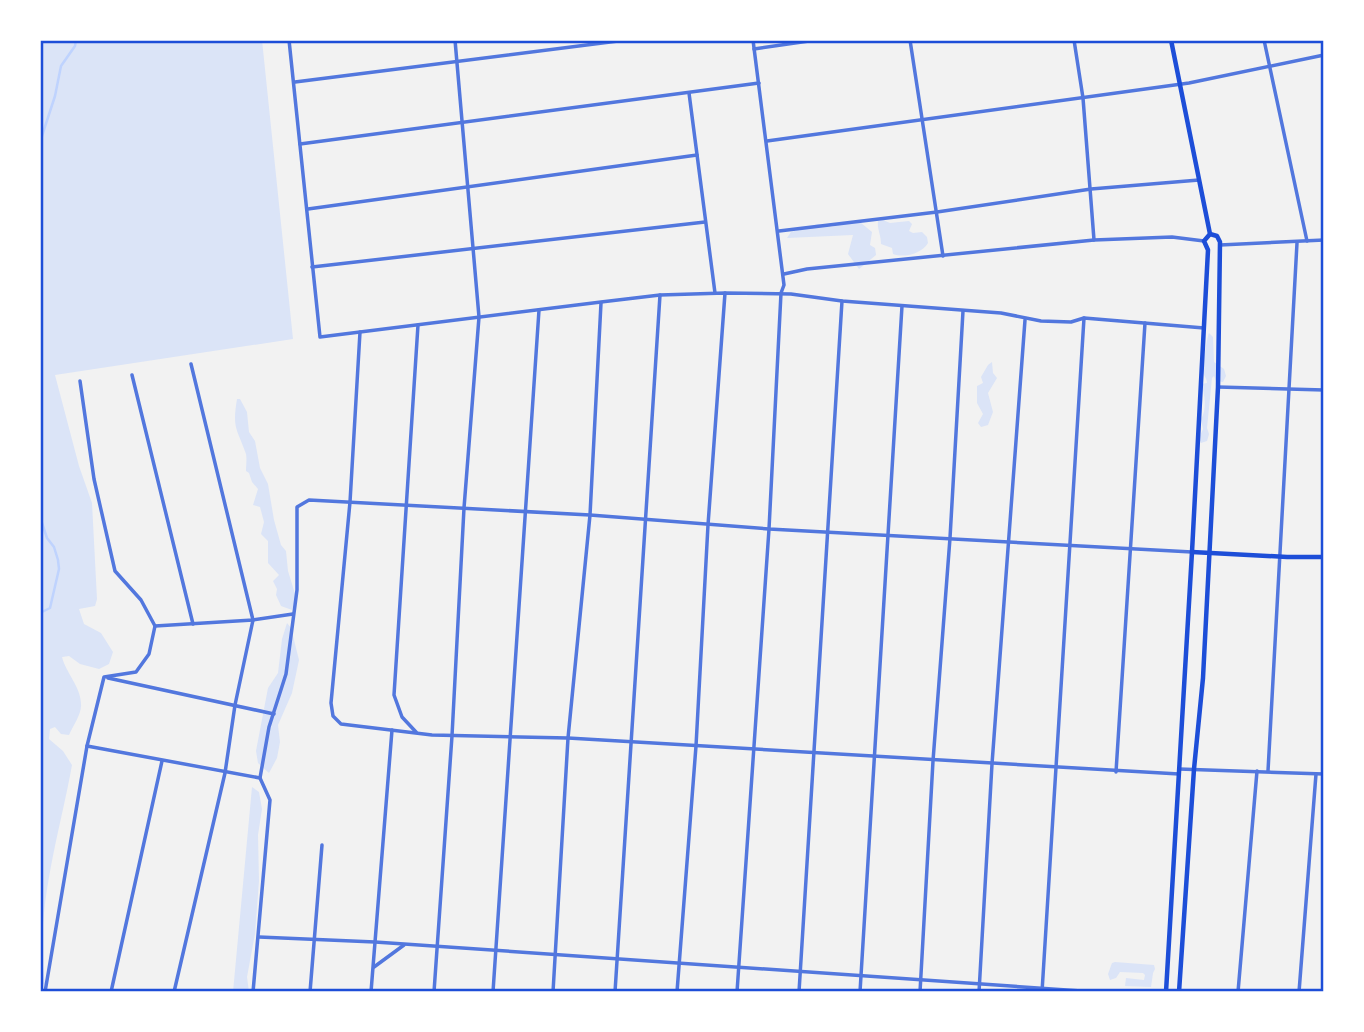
<svg xmlns="http://www.w3.org/2000/svg" width="1364" height="1032" viewBox="0 0 1364 1032" font-family="Montserrat,sans-serif">
<style>
.green{fill:#dbe4f7}
.lines{fill:none;stroke-linecap:round;stroke-linejoin:round}
.stream{stroke:#bfd3fe;stroke-width:2.5}
.minor{stroke:#5277de;stroke-width:3.5}
.secondary{stroke:#1d4ed8;stroke-width:4.5}
.neatline{fill:none;stroke:#1d4ed8;stroke-width:2.5}
</style>
<rect width="100%" height="100%" fill="#f2f2f2"/>
<g class="green">
<path d="M 40,40 L 262,40 L 293,339 L 55,375 L 79,466 L 92,503 L 97,599 L 95,606 L 79,609 L 84,624 L 101,633 L 113,652 L 109,664 L 99,669 L 80,664 L 69,656 L 62,657 C 66,673 81,687 81,704 C 82,713 73,726 69,735 L 61,734 L 55,727 L 50,729 L 49,739 L 63,751 L 72,765 C 59,837 34,912 45,985 L 40,982 Z"/>
<path d="M 883,220 L 890,223 L 909,221 L 912,224 L 909,231 L 913,233 L 922,232 L 927,237 L 928,243 C 921,254 905,258 893,254 L 892,248 L 881,244 C 881,235 877,229 878,221 Z"/>
<polygon points="846,223 861,223 872,232 870,245 875,248 876,255 859,269 848,254 853,235 787,238 791,232 818,224 832,227"/>
<path d="M 1209,333 L 1213,337 L 1214,362 L 1224,369 L 1226,376 L 1223,382 L 1216,381 L 1214,376 L 1212,378 L 1207,428 L 1209,434 L 1207,441 L 1201,443 L 1199,438 L 1203,429 L 1201,419 C 1207,411 1205,393 1201,384 L 1207,383 C 1207,379 1204,376 1203,372 C 1202,369 1207,337 1209,333 Z"/>
<polygon points="992,362 993,373 997,378 988,393 993,412 988,425 981,427 978,423 983,414 977,403 977,386 983,383 981,377 988,365"/>
<path d="M 237,399 L 240,399 L 247,412 L 249,432 L 255,441 L 260,468 L 268,484 L 274,520 L 281,545 L 286,551 L 288,571 L 296,597 L 292,610 L 281,606 L 276,595 L 277,589 L 273,581 L 279,575 L 268,563 L 268,541 L 261,534 L 264,522 L 260,507 L 253,505 L 258,489 L 252,482 L 249,473 L 246,471 C 246,466 247,459 246,454 C 237,428 232,429 237,399 Z"/>
<polygon points="287,623 291,628 299,660 292,693 278,725 280,742 277,758 269,773 258,763 256,751 268,688 278,673 282,639"/>
<polygon points="252,787 259,792 262,809 258,835 259,881 255,934 247,977 249,992 233,992"/>
<polygon points="1115,962 1154,965 1155,969 1153,973 1151,987 1125,986 1126,978 1144,980 1145,975 1143,973 1120,972 1116,978 1110,980 1108,974 1112,963"/>
</g>
<g class="lines">
<g class="stream">
<polyline points="40,142 55,96 61,66 75,46 76,40"/>
<polyline points="40,517 47,538 54,547 58,560 59,569 50,608 40,613"/>
</g>
<g class="minor">
<polyline points="289,40 320,337 601,302 660,295 725,293 791,294 842,301 1001,313 1041,321 1071,322 1084,318 1204,328"/>
<polyline points="910,40 943,256"/>
<polyline points="1074,40 1083,98 1094,240"/>
<polyline points="1264,40 1307,241"/>
<polyline points="754,49 816,40"/>
<polyline points="295,82 626,40"/>
<polyline points="689,93 715,293"/>
<polyline points="767,141 1189,83 1324,55"/>
<polyline points="300,144 759,83"/>
<polyline points="308,209 697,155"/>
<polyline points="779,231 937,212 1091,189 1199,180"/>
<polyline points="1220,245 1324,240"/>
<polyline points="312,267 705,222"/>
<polyline points="784,274 807,269 1094,240 1172,237 1204,241"/>
<polyline points="360,332 350,502 331,703 333,716 341,724 432,735 568,738 1179,774"/>
<polyline points="132,375 193,624"/>
<polyline points="80,381 94,479 115,571 141,600 155,626 253,620 293,614"/>
<polyline points="1218,387 1324,390"/>
<polyline points="108,678 274,714"/>
<polyline points="416,732 402,717 394,695 418,325"/>
<polyline points="87,746 260,778"/>
<polyline points="1179,769 1324,774"/>
<polyline points="1268,771 1297,243"/>
<polyline points="1116,772 1145,323"/>
<polyline points="259,937 375,942 1096,992"/>
<polyline points="374,967 404,945"/>
<polyline points="45,992 87,746 104,677 136,672 149,654 155,626"/>
<polyline points="111,992 162,761"/>
<polyline points="174,992 225,773 235,705 253,620 191,364"/>
<polyline points="253,992 270,800 260,778 269,727 286,674 297,590 297,507 309,500 590,515 769,529 1192,552"/>
<polyline points="310,992 322,845"/>
<polyline points="371,992 392,730"/>
<polyline points="434,992 452,736 464,508 479,317 455,40"/>
<polyline points="493,992 539,310"/>
<polyline points="553,992 568,738 590,515 601,303"/>
<polyline points="615,992 660,295"/>
<polyline points="677,992 696,746 708,525 725,293"/>
<polyline points="737,992 769,529 781,293 784,285 753,40"/>
<polyline points="799,992 842,301"/>
<polyline points="860,992 902,306"/>
<polyline points="920,992 933,761 950,538 963,311"/>
<polyline points="979,992 992,764 1025,320"/>
<polyline points="1042,992 1084,318"/>
<polyline points="1238,992 1257,771"/>
<polyline points="1299,992 1316,774"/>
</g>
<g class="secondary">
<polyline points="1192,552 1287,557 1324,557"/>
<polyline points="1166,992 1192,552 1208,250 1204,241 1210,234 1171,40"/>
<polyline points="1179,992 1194,769 1203,678 1218,387 1220,242 1217,236 1210,234"/>
</g>
</g>
<rect width="1364" height="1032" fill="none" stroke="#ffffff" stroke-width="84"/>
<rect x="42" y="42" width="1280" height="948" class="neatline"/>
</svg>
